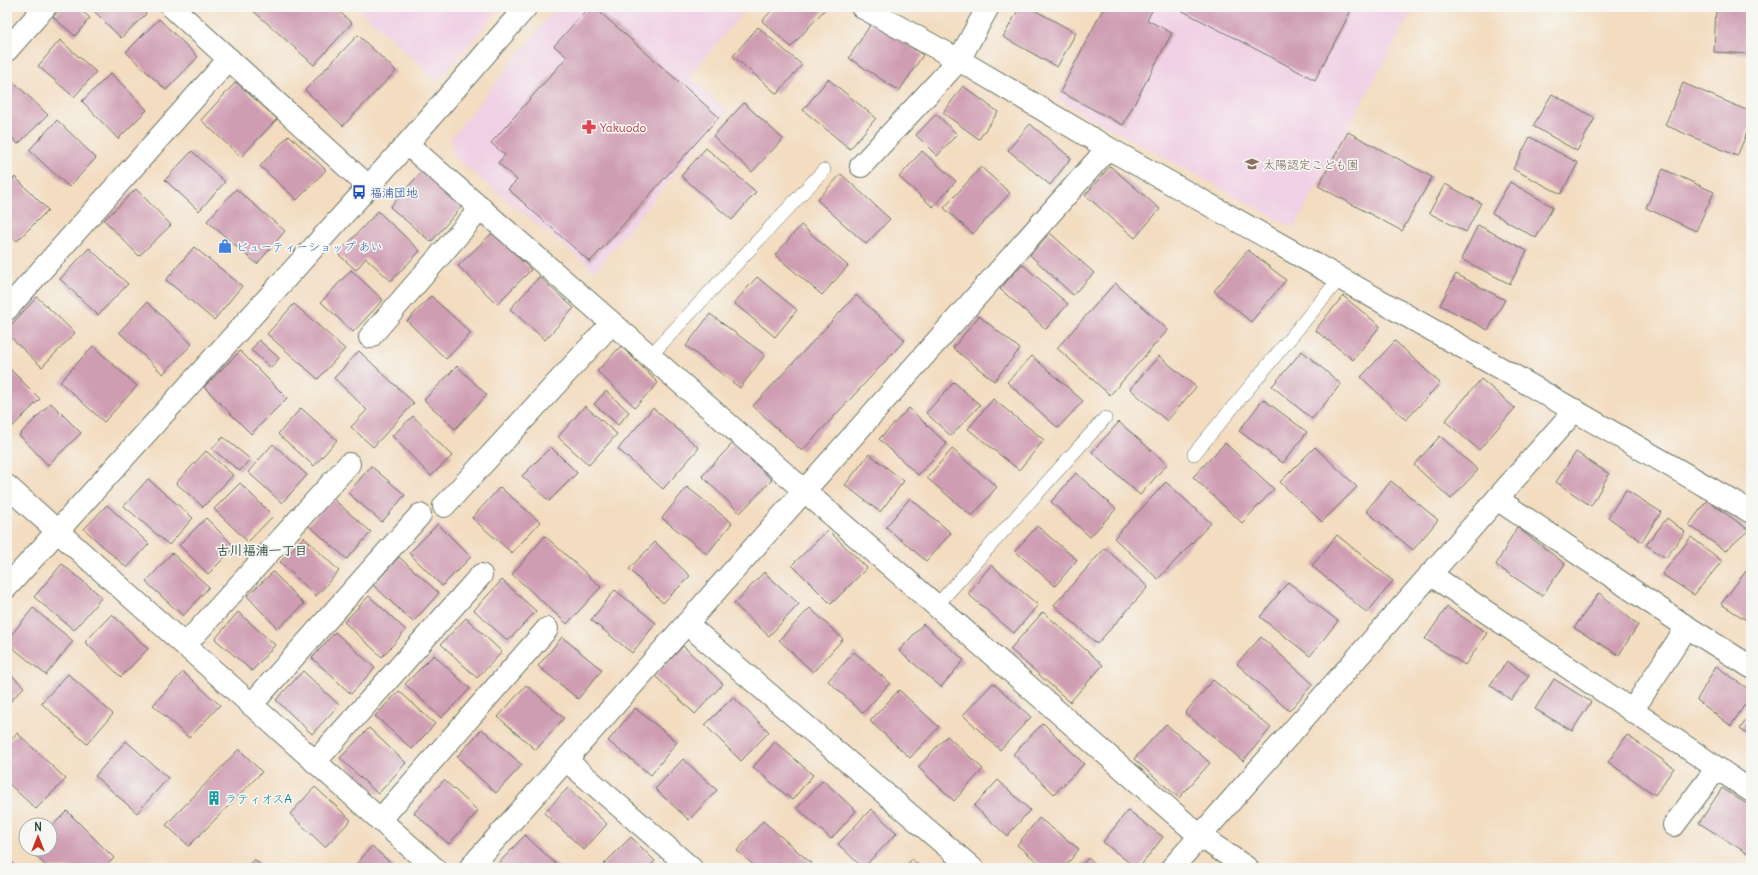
<svg xmlns="http://www.w3.org/2000/svg" width="1758" height="875" viewBox="0 0 1758 875" font-family="Delius,'Klee One',sans-serif">
<style>
.built{fill:#f0d0e4}
.building{fill:#cf9db2}
.lines{fill:none;stroke-linecap:round;stroke-linejoin:round}
.service-casing{stroke:#697565;stroke-width:14}
.minor-casing{stroke:#697565;stroke-width:24}
.tertiary-casing{stroke:#697565;stroke-width:24}
.service{stroke:#fff;stroke-width:13}
.minor{stroke:#fff;stroke-width:22}
.tertiary{stroke:#fff;stroke-width:22}
.labels{text-anchor:middle;dominant-baseline:central;stroke-width:3.5;stroke-linejoin:round;paint-order:stroke}
.health-label{font-size:12px;fill:#be3a42;stroke:#f6f6f2;text-anchor:start}
.education-label{font-size:12px;fill:#785e54;stroke:#f6f6f2;text-anchor:start}
.transit-label{font-size:12px;fill:#164399;stroke:#f6f6f2;text-anchor:start}
.shop-label{font-size:12px;fill:#366cbe;stroke:#f6f6f2;text-anchor:start}
.culture-label{font-size:12px;fill:#0d838f;stroke:#f6f6f2;text-anchor:start}
.neighbourhood-label{font-size:13px;font-weight:bold;fill:#1f3d34;stroke:#f6f6f2}
</style>
<rect width="100%" height="100%" fill="#f6f6f2"/>
<filter id="ink" filterUnits="userSpaceOnUse"><feTurbulence type="fractalNoise" baseFrequency=".025" numOctaves="2"/><feDisplacementMap in="SourceGraphic" scale="8" xChannelSelector="R" yChannelSelector="G"/><feConvolveMatrix kernelMatrix="1 2 1 2 8 2 1 2 1" color-interpolation-filters="sRGB"/></filter>
<filter id="wash" filterUnits="userSpaceOnUse"><feTurbulence type="fractalNoise" baseFrequency=".012" numOctaves="4" result="noise"/><feDisplacementMap in="SourceGraphic" scale="16" xChannelSelector="R" yChannelSelector="G"/><feGaussianBlur stdDeviation="0.9" result="paint"/><feColorMatrix in="noise" values="0 0 0 0 0 0 0 0 0 0 0 0 0 0 0 0 0 1.4 0 .05"/><feComposite in="paint" operator="in"/></filter>
<g filter="url(#wash)">
<rect width="100%" height="100%" fill="#f3dcbf"/>
<g class="built">
<polygon points="356,7 501,7 438,81"/>
<polygon points="557,7 748,7 689,76 726,111 595,271 455,158 451,138"/>
<polygon points="1108,7 1414,7 1294,228 1058,100"/>
</g>
<g id="blocks">
<g class="building">
<polygon points="62,7 77,7 90,18 75,36 53,17"/>
<polygon points="90,7 139,7 146,14 121,38"/>
<polygon points="249,7 334,7 352,23 314,65"/>
<polygon points="589,7 594,7 719,117 590,262 508,189 517,180 498,163 505,155 491,143 567,57 554,46"/>
<polygon points="775,7 825,7 826,8 791,47 762,21"/>
<polygon points="1020,7 1029,7 1076,33 1057,67 1003,37"/>
<polygon points="1104,7 1154,7 1147,20 1172,33 1123,125 1060,92"/>
<polygon points="1175,7 1353,7 1315,80"/>
<polygon points="1716,7 1751,7 1751,54 1714,52"/>
<polygon points="159,19 198,57 166,90 126,52"/>
<polygon points="872,22 923,55 899,91 849,58"/>
<polygon points="758,27 802,65 777,94 733,56"/>
<polygon points="358,35 396,71 343,126 305,90"/>
<polygon points="60,40 96,72 74,97 38,66"/>
<polygon points="111,73 147,110 118,139 82,101"/>
<polygon points="828,79 876,118 850,149 803,110"/>
<polygon points="13,81 48,115 18,144 7,132 7,87"/>
<polygon points="236,82 277,119 241,157 201,120"/>
<polygon points="1683,83 1751,112 1751,124 1737,156 1665,125"/>
<polygon points="963,86 998,112 979,139 943,113"/>
<polygon points="1552,94 1595,118 1577,151 1533,126"/>
<polygon points="744,103 783,139 752,172 713,136"/>
<polygon points="936,114 957,134 937,156 916,135"/>
<polygon points="57,120 96,158 69,187 29,150"/>
<polygon points="1030,124 1071,158 1050,185 1008,150"/>
<polygon points="1348,132 1432,177 1402,231 1318,186"/>
<polygon points="289,135 326,170 297,200 260,166"/>
<polygon points="1530,137 1578,163 1561,194 1513,169"/>
<polygon points="706,148 756,192 732,220 681,176"/>
<polygon points="192,151 225,182 199,211 165,180"/>
<polygon points="922,151 956,181 933,207 899,177"/>
<polygon points="1110,166 1160,209 1135,238 1085,195"/>
<polygon points="981,167 1010,193 973,234 944,208"/>
<polygon points="1663,169 1714,192 1696,231 1646,208"/>
<polygon points="423,170 463,205 431,242 390,207"/>
<polygon points="841,174 890,219 866,244 817,200"/>
<polygon points="15,177 48,210 17,241 7,232 7,185"/>
<polygon points="1510,182 1553,207 1536,238 1492,213"/>
<polygon points="1445,184 1481,203 1466,232 1429,213"/>
<polygon points="136,189 171,225 139,256 104,220"/>
<polygon points="236,189 285,231 257,264 207,221"/>
<polygon points="378,211 420,251 391,281 366,258 356,270 338,254"/>
<polygon points="801,225 848,266 822,295 775,255"/>
<polygon points="1478,225 1527,251 1510,284 1461,259"/>
<polygon points="493,232 531,270 497,304 458,266"/>
<polygon points="1050,233 1094,273 1073,295 1030,255"/>
<polygon points="194,247 242,286 214,320 166,280"/>
<polygon points="89,248 128,284 98,315 60,279"/>
<polygon points="1248,250 1286,280 1251,322 1214,291"/>
<polygon points="1022,264 1068,304 1046,329 1000,289"/>
<polygon points="351,270 383,300 353,332 321,302"/>
<polygon points="1456,274 1505,300 1488,330 1440,305"/>
<polygon points="539,277 574,308 545,340 510,309"/>
<polygon points="757,277 797,310 775,337 734,303"/>
<polygon points="1115,283 1168,330 1110,395 1057,348"/>
<polygon points="856,295 905,340 802,451 753,406"/>
<polygon points="431,296 471,333 446,359 407,321"/>
<polygon points="1343,296 1380,326 1353,360 1315,330"/>
<polygon points="37,297 75,333 42,367 7,334 7,329"/>
<polygon points="147,302 192,344 163,374 119,332"/>
<polygon points="294,304 345,349 318,379 267,334"/>
<polygon points="710,314 765,355 740,388 686,346"/>
<polygon points="979,316 1020,349 994,381 953,348"/>
<polygon points="259,340 279,358 271,368 251,350"/>
<polygon points="1395,341 1440,383 1406,420 1361,377"/>
<polygon points="93,346 137,386 104,422 60,382"/>
<polygon points="621,346 658,383 635,407 597,371"/>
<polygon points="240,351 287,398 251,434 204,387"/>
<polygon points="359,351 414,403 373,447 351,427 367,410 334,378"/>
<polygon points="1302,351 1341,384 1312,419 1272,386"/>
<polygon points="1032,356 1083,401 1058,428 1007,382"/>
<polygon points="1159,356 1196,387 1167,421 1130,389"/>
<polygon points="7,366 40,399 7,432"/>
<polygon points="457,366 487,395 455,429 424,400"/>
<polygon points="1481,379 1515,408 1479,450 1445,421"/>
<polygon points="954,382 980,405 951,436 926,413"/>
<polygon points="606,391 629,412 618,425 594,404"/>
<polygon points="993,399 1044,440 1019,470 968,429"/>
<polygon points="1263,399 1307,432 1283,463 1239,431"/>
<polygon points="51,403 81,433 48,465 19,435"/>
<polygon points="585,406 617,434 589,465 558,437"/>
<polygon points="301,408 337,440 314,466 278,434"/>
<polygon points="653,408 699,448 663,489 618,449"/>
<polygon points="909,408 947,444 918,475 879,439"/>
<polygon points="413,416 452,456 431,476 392,436"/>
<polygon points="1119,422 1167,464 1140,495 1092,452"/>
<polygon points="1440,436 1478,470 1451,499 1414,465"/>
<polygon points="223,437 250,459 240,471 212,449"/>
<polygon points="733,443 772,480 740,513 702,476"/>
<polygon points="1225,443 1274,489 1242,523 1193,477"/>
<polygon points="273,444 307,475 282,503 248,472"/>
<polygon points="551,447 577,473 549,501 522,476"/>
<polygon points="1315,447 1357,487 1322,522 1280,482"/>
<polygon points="952,449 997,487 972,516 927,478"/>
<polygon points="206,451 233,475 203,507 176,483"/>
<polygon points="1576,452 1609,474 1591,506 1556,482"/>
<polygon points="869,454 904,481 880,512 845,485"/>
<polygon points="371,466 405,495 382,522 348,493"/>
<polygon points="1076,473 1116,509 1090,537 1051,502"/>
<polygon points="148,479 193,518 169,545 124,506"/>
<polygon points="1391,481 1438,520 1413,550 1366,511"/>
<polygon points="1166,482 1211,523 1158,579 1114,538"/>
<polygon points="240,483 273,516 248,542 214,509"/>
<polygon points="500,487 540,522 512,553 472,518"/>
<polygon points="687,487 732,523 707,554 662,518"/>
<polygon points="1626,490 1661,512 1642,542 1608,517"/>
<polygon points="332,498 371,532 347,559 308,525"/>
<polygon points="910,498 951,533 926,561 886,527"/>
<polygon points="1707,500 1749,530 1725,551 1689,525"/>
<polygon points="107,505 149,544 127,568 84,529"/>
<polygon points="206,518 235,547 208,574 179,545"/>
<polygon points="1667,518 1685,532 1666,558 1646,545"/>
<polygon points="438,524 471,557 442,586 409,553"/>
<polygon points="1037,526 1077,560 1055,586 1015,551"/>
<polygon points="1517,527 1565,564 1542,596 1496,565"/>
<polygon points="828,530 867,568 831,604 792,565"/>
<polygon points="1337,535 1393,581 1367,613 1312,566"/>
<polygon points="545,536 601,587 567,624 512,574"/>
<polygon points="304,537 339,571 316,596 280,562"/>
<polygon points="1691,537 1722,561 1694,595 1662,574"/>
<polygon points="655,542 690,576 663,603 629,569"/>
<polygon points="1105,548 1148,587 1097,644 1054,605"/>
<polygon points="172,553 209,587 183,616 146,582"/>
<polygon points="399,557 439,593 413,622 373,585"/>
<polygon points="62,564 102,597 74,630 34,597"/>
<polygon points="991,565 1038,605 1014,633 968,594"/>
<polygon points="1746,571 1751,574 1751,623 1721,604"/>
<polygon points="273,572 304,604 278,629 247,596"/>
<polygon points="764,572 799,604 769,636 734,604"/>
<polygon points="502,580 536,611 508,641 474,610"/>
<polygon points="1288,582 1338,621 1310,656 1260,617"/>
<polygon points="615,590 656,623 632,653 591,620"/>
<polygon points="1599,593 1638,625 1619,655 1574,628"/>
<polygon points="369,596 406,630 382,657 344,622"/>
<polygon points="1447,607 1487,633 1465,665 1425,639"/>
<polygon points="33,608 73,641 46,675 7,643 7,640"/>
<polygon points="810,608 843,639 813,672 779,640"/>
<polygon points="238,612 275,645 252,671 215,639"/>
<polygon points="1043,612 1103,665 1070,702 1010,649"/>
<polygon points="112,614 148,649 121,677 85,642"/>
<polygon points="466,618 502,652 477,678 441,644"/>
<polygon points="923,624 964,660 941,687 899,651"/>
<polygon points="335,632 375,668 351,694 312,658"/>
<polygon points="562,637 602,670 578,699 538,666"/>
<polygon points="1261,637 1313,684 1289,711 1237,664"/>
<polygon points="683,646 723,684 695,714 655,676"/>
<polygon points="854,652 890,683 863,713 828,681"/>
<polygon points="434,655 470,689 441,718 405,684"/>
<polygon points="1507,661 1529,676 1511,700 1490,685"/>
<polygon points="1716,666 1751,691 1751,695 1731,726 1697,700"/>
<polygon points="7,671 24,687 7,705"/>
<polygon points="303,671 339,705 312,734 276,700"/>
<polygon points="183,672 220,705 189,738 153,705"/>
<polygon points="68,674 113,714 87,744 41,703"/>
<polygon points="1554,679 1591,702 1572,731 1535,709"/>
<polygon points="1213,680 1271,728 1243,761 1185,713"/>
<polygon points="993,683 1031,717 1000,750 963,715"/>
<polygon points="526,685 564,718 536,750 498,717"/>
<polygon points="899,690 939,727 910,758 870,721"/>
<polygon points="399,691 435,724 412,749 375,716"/>
<polygon points="733,697 769,732 741,761 705,725"/>
<polygon points="635,708 677,742 651,775 608,741"/>
<polygon points="1751,713 1751,737 1740,729"/>
<polygon points="1043,723 1084,764 1054,794 1013,754"/>
<polygon points="1166,724 1210,763 1179,798 1134,759"/>
<polygon points="369,728 406,763 378,794 340,758"/>
<polygon points="482,729 522,765 496,793 457,757"/>
<polygon points="17,733 66,779 36,809 7,782 7,744"/>
<polygon points="1627,735 1674,768 1655,795 1608,762"/>
<polygon points="947,736 983,769 954,801 918,767"/>
<polygon points="126,741 168,778 137,813 95,776"/>
<polygon points="775,742 813,775 792,800 753,767"/>
<polygon points="239,749 262,772 189,846 166,825"/>
<polygon points="683,759 717,790 689,820 655,789"/>
<polygon points="444,780 478,811 449,844 414,813"/>
<polygon points="823,780 856,811 831,839 797,808"/>
<polygon points="998,780 1030,810 1007,836 974,806"/>
<polygon points="315,787 351,820 325,847 290,814"/>
<polygon points="568,788 607,824 584,850 544,813"/>
<polygon points="1722,788 1751,807 1751,852 1750,855 1699,823"/>
<polygon points="871,809 897,833 863,868 838,844"/>
<polygon points="1128,810 1163,837 1139,868 1136,868 1103,842"/>
<polygon points="67,811 114,858 104,868 48,868 29,849 50,849 50,828"/>
<polygon points="1039,818 1079,849 1064,868 1045,868 1017,845"/>
<polygon points="763,821 811,863 807,868 757,868 737,851"/>
<polygon points="525,835 560,868 500,868 497,865"/>
<polygon points="631,837 655,861 648,868 606,868 603,865"/>
<polygon points="372,846 396,868 353,868"/>
<polygon points="7,858 16,867 15,868 7,868"/>
<polygon points="1088,858 1100,868 1079,868"/>
<polygon points="254,859 264,868 246,868"/>
<polygon points="912,859 922,868 904,868"/>
</g>
</g>
</g>
<g filter="url(#ink)">
<use href="#blocks" fill-opacity="0" stroke="#697565" stroke-width="1"/>
<g class="lines">
<defs>
<g id="service">
<polyline points="650,356 824,170"/>
<polyline points="1194,454 1340,278"/>
<polyline points="936,606 1105,418"/>
</g>
<g id="minor">
<polyline points="172,7 369,187"/>
<polyline points="862,7 959,60 1108,148 1516,377 1751,512"/>
<polyline points="7,50 45,7"/>
<polyline points="407,144 1200,836 1247,868"/>
<polyline points="861,166 959,60 988,7"/>
<polyline points="7,309 229,59"/>
<polyline points="370,337 481,208"/>
<polyline points="7,486 434,868"/>
<polyline points="1497,499 1687,627 1751,667"/>
<polyline points="444,506 612,323"/>
<polyline points="1430,574 1751,791"/>
<polyline points="687,624 972,868"/>
<polyline points="185,645 349,464"/>
<polyline points="251,705 420,515"/>
<polyline points="1632,711 1687,627"/>
<polyline points="566,760 691,868"/>
<polyline points="315,762 481,575"/>
<polyline points="380,820 547,629"/>
<polyline points="1674,825 1717,768"/>
<polyline points="470,868 1108,148"/>
<polyline points="1172,868 1575,410"/>
</g>
<polyline id="tertiary" points="7,587 407,144 526,7"/>
</defs>
<use href="#service" class="service-casing"/>
<use href="#minor" class="minor-casing"/>
<use href="#tertiary" class="tertiary-casing"/>
<use href="#service" class="service"/>
<use href="#minor" class="minor"/>
<use href="#tertiary" class="tertiary"/>
</g>
</g>
<defs>
<symbol id="pharmacy-bare" viewBox="-9 -9 18 18"><path d="M-2-6h4v4h4v4h-4v4h-4v-4h-4v-4h4Z" fill="#e0444e" stroke="#f6f6f2" stroke-width="2.5" paint-order="stroke"/></symbol>
<symbol id="school-bare" viewBox="-9 -9 18 18"><path d="M0-5L7-2L0 1L-7-2ZM-4 1L0 2.5L4 1V4Q0 6-4 4Z" fill="#8d6e63" stroke="#f6f6f2" stroke-width="2.5" paint-order="stroke"/></symbol>
<symbol id="bus-bare" viewBox="-9 -9 18 18"><path d="M-5-6H5V4H4V6H2V4H-2V6H-4V4H-5ZM-3.5-4V0h7V-4ZM-3.5 1.2v1.5H-2V1.2ZM2 1.2v1.5H3.5V1.2Z" fill="#1a4fb4" stroke="#f6f6f2" stroke-width="2.5" paint-order="stroke"/></symbol>
<symbol id="shop-bare" viewBox="-9 -9 18 18"><path d="M-5-2.5h2.3a2.7 3.5 0 0 1 5.4 0H5L5.5 6h-11ZM-1.5-2.5h3a1.5 2.3 0 0 0-3 0Z" fill="#3f7fe0" stroke="#f6f6f2" stroke-width="2.5" paint-order="stroke"/></symbol>
<symbol id="building-bare" viewBox="-9 -9 18 18"><path d="M-4-6H4V6H1V3H-1V6H-4ZM-2.5-4.3h1.7v1.8h-1.7ZM.8-4.3h1.7v1.8H.8ZM-2.5-1h1.7V.8h-1.7ZM.8-1h1.7V.8H.8Z" fill="#0f9aa8" stroke="#f6f6f2" stroke-width="2.5" paint-order="stroke"/></symbol>
</defs>
<g fill-rule="evenodd">
<use href="#pharmacy-bare" x="579" y="117" width="20" height="20"/>
<use href="#school-bare" x="1242" y="154" width="20" height="20"/>
<use href="#bus-bare" x="349" y="182" width="20" height="20"/>
<use href="#shop-bare" x="215" y="236" width="20" height="20"/>
<use href="#building-bare" x="204" y="788" width="20" height="20"/>
</g>
<g class="labels">
<g class="health-label">
<text x="600" y="127">Yakuodo</text>
</g>
<g class="education-label">
<text x="1263" y="164">太陽認定こども園</text>
</g>
<g class="transit-label">
<text x="370" y="192">福浦団地</text>
</g>
<g class="shop-label">
<text x="236" y="246">ビューティーショップ あい</text>
</g>
<g class="culture-label">
<text x="225" y="798">ラティオスA</text>
</g>
<g class="neighbourhood-label">
<text x="262" y="550">古川福浦一丁目</text>
</g>
</g>
<rect width="1758" height="875" fill="none" stroke="#f6f6f2" stroke-width="24"/>
<g transform="translate(38 837)"><circle r="19" fill="#f6f6f2" stroke="#a0aca6"/>
<path d="M0-3L7 15L0 10L-7 15Z" fill="#c8321e"/>
<text y="-6" font-size="11" font-weight="bold" text-anchor="middle" fill="#1f3d34">N</text>
</g>
</svg>
